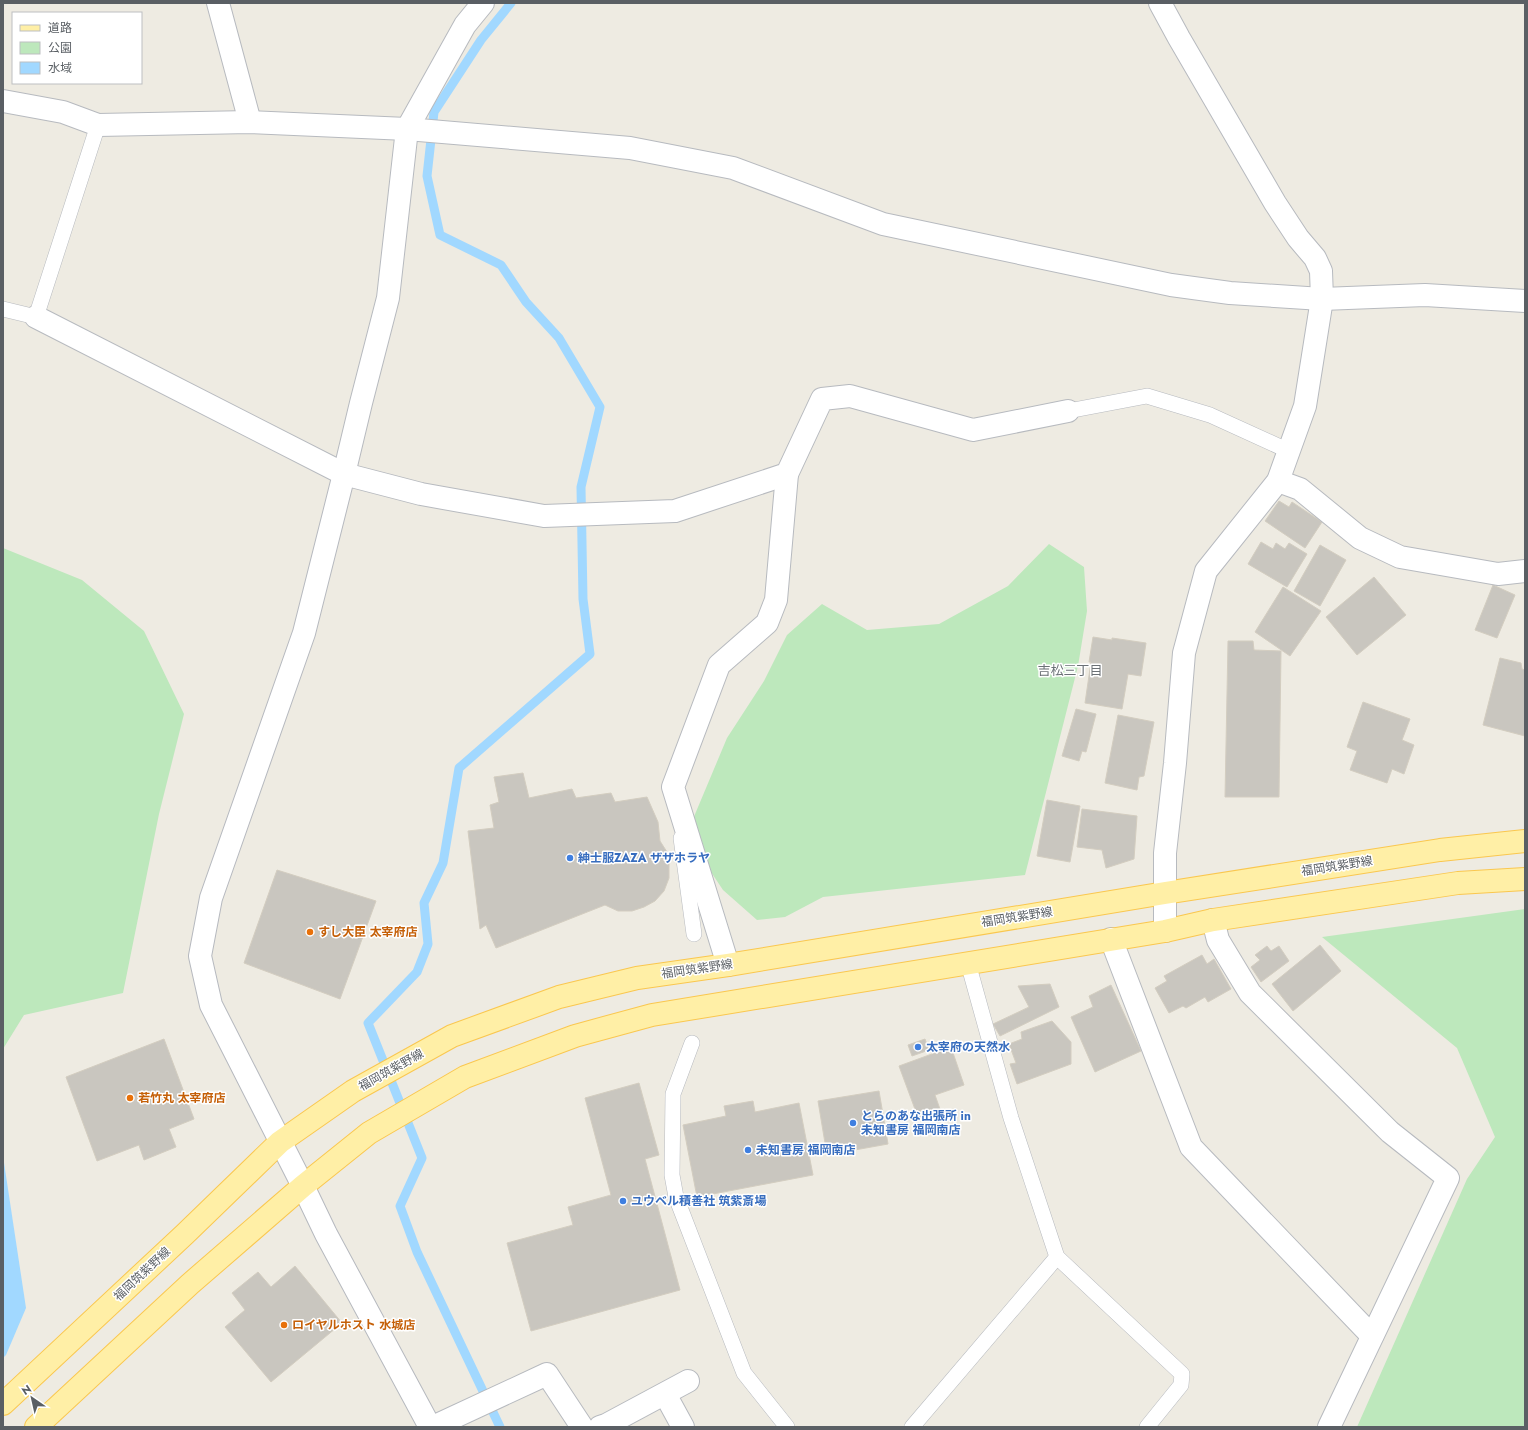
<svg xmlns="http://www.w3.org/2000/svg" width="1528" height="1430" viewBox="0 0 1528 1430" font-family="Jost,'Noto Sans JP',sans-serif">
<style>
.green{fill:#bde8bc}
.water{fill:#a1d8ff}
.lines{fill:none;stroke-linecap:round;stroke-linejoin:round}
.stream{stroke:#a1d8ff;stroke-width:9}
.building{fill:#c9c6bf;stroke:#d3cdc0}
.lane-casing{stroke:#b7babf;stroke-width:16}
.street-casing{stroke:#b7babf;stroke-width:24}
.secondary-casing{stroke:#b6b9bf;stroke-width:24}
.primary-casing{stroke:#fac74f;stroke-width:24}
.lane{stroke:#fff;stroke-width:15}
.street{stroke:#fff;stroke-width:22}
.secondary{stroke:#fff;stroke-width:22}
.primary{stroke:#ffefa6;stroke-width:22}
.shop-dot{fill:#3f7fe0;stroke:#fff;stroke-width:1.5}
.food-dot{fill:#e8710a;stroke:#fff;stroke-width:1.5}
.labels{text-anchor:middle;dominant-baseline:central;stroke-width:3;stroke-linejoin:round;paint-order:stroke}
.shop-label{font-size:12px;font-weight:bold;fill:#366cbe;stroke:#fff;text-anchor:start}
.street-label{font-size:12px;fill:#5a5f64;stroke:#fff}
.food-label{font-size:12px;font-weight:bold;fill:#c56008;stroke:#fff;text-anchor:start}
.neighbourhood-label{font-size:13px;fill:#6b7176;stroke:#fff}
</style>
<rect width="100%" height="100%" fill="#eeebe2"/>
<g class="green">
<polygon points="1049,544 1084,567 1087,611 1078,666 1025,875 823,897 785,917 757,920 723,890 697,851 693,819 727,738 764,681 787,635 822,604 867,630 939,624 1008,586"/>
<polygon points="3,548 82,580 144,631 184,714 159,814 123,993 24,1015 3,1049"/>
<polygon points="1525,909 1525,1427 1357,1427 1467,1179 1495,1137 1457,1048 1322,937"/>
</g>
<polygon class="water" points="3,1156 26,1308 6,1355 3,1358"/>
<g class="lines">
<polyline class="stream" points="500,1427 417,1252 400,1206 422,1158 368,1023 417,972 428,944 424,903 443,863 459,768 590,654 583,599 581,487 600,407 559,338 526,302 501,265 440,235 427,176 434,112 481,40 511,3"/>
</g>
<g class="building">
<polygon points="1279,501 1289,507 1292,502 1322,522 1305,548 1265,521"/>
<polygon points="1261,542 1273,549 1276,543 1285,549 1289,543 1307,554 1287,587 1248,564"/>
<polygon points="1320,545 1346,560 1320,606 1294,591"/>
<polygon points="1374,577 1406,615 1357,655 1326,617"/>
<polygon points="1493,585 1515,595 1497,638 1475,630"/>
<polygon points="1283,587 1321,611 1290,656 1255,632"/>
<polygon points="1093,637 1112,640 1112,638 1146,643 1141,676 1128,674 1122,709 1085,703 1091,662 1089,662"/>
<polygon points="1228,641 1253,641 1254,650 1281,651 1279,797 1225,797"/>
<polygon points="1500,658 1521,663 1522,669 1525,670 1525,736 1483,725"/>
<polygon points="1363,702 1410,719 1402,740 1414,745 1404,774 1392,769 1387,783 1350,770 1357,751 1347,747"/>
<polygon points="1076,709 1096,714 1086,752 1082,751 1079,761 1062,756"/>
<polygon points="1118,715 1154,722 1144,776 1139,777 1137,790 1105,783"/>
<polygon points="523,773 529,798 572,789 576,798 611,793 615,802 647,797 658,822 660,841 667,852 669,864 669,878 664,891 655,901 644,907 632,911 618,911 605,905 496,948 486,925 480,929 468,831 494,828 490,805 499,802 494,777"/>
<polygon points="1047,800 1080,806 1070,862 1037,856"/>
<polygon points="1082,809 1137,816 1134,859 1106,868 1102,850 1077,847"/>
<polygon points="277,870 376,901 340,999 244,963"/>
<polygon points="1320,945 1341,971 1293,1011 1272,984"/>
<polygon points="1267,946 1271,951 1279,946 1289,961 1261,982 1251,967 1260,960 1255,955"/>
<polygon points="1202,955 1207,964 1214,959 1231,989 1208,1002 1205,997 1186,1008 1183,1006 1169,1013 1155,988 1167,981 1164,976"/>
<polygon points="1050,984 1059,1007 1000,1036 993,1024 1029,1007 1018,986"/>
<polygon points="1111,985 1141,1051 1095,1072 1071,1017 1093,1007 1089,996"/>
<polygon points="1052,1021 1071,1042 1071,1064 1017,1084 1010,1064 1016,1063 1009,1044 1022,1039 1021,1032"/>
<polygon points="164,1039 194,1119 169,1129 176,1147 144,1160 139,1145 97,1161 66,1077"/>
<polygon points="925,1039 929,1050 912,1056 908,1045"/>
<polygon points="951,1047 964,1085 935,1095 941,1112 919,1120 899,1066"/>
<polygon points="639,1083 659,1155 645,1159 680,1290 531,1331 507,1243 573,1225 568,1207 611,1195 585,1098"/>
<polygon points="879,1091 888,1144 827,1155 818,1101"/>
<polygon points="753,1101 755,1112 799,1103 813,1175 697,1197 683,1125 726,1116 724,1106"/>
<polygon points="295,1266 342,1323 271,1382 225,1327 245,1310 232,1293 258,1272 271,1287"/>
</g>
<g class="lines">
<defs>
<g id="lane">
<polyline points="3,309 36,317 98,125"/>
<polyline points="1068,411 1147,396 1210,415 1289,451"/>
<polyline points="681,838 694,934"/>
<polyline points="968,963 1011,1118 1057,1257 1182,1374 1181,1385 1147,1427"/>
<polyline points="692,1043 673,1094 672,1175 676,1197 744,1373 787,1427"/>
<polyline points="912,1427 1057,1257"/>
</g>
<g id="street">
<polyline points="218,3 250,122"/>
<polyline points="1160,3 1179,38 1275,203 1298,238 1315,258 1321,271 1322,299 1305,406 1278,481 1206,571 1184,653 1175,763 1165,853 1165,931"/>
<polyline points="3,101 63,112 98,125 250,122 407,129 630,148 733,168 883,224 1171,285 1230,293 1322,299 1425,295 1525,301"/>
<polyline points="36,317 344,474 421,494 544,516 675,511 787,474 822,399 850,396 973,430 1068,411"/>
<polyline points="344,474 361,403 388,298 407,129 465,25 483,3"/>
<polyline points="1278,481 1300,489 1360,538 1400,557 1498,574 1525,571"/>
<polyline points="1213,920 1218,940 1250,993 1390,1132 1448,1178 1329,1427"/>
<polyline points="1111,939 1191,1147 1372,1336"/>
<polyline points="728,965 673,787 719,665 767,623 776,600 787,474"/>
<polyline points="665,1394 683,1427"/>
<polyline points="433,1427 547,1374 582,1427"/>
<polyline points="600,1427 606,1425 688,1381"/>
</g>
<polyline id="secondary" points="344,474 304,633 211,898 200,956 211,1005 303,1186 326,1234 430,1427"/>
<g id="primary">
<polyline points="3,1404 185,1234 280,1142 353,1091 452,1036 559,997 637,978 728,965 1165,893 1440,850 1525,841"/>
<polyline points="36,1427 190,1284 303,1186 369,1133 465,1077 575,1036 652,1015 1165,931 1213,920 1458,883 1525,879"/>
</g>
</defs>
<use href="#lane" class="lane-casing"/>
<use href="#street" class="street-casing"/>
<use href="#secondary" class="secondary-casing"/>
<use href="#primary" class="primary-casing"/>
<use href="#lane" class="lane"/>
<use href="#street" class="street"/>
<use href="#secondary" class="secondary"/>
<use href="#primary" class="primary"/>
</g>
<g class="shop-dot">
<circle cx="570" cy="858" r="4"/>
<circle cx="918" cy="1047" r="4"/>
<circle cx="853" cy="1123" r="4"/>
<circle cx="748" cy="1150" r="4"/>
<circle cx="623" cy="1201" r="4"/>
</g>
<g class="food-dot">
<circle cx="310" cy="932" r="4"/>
<circle cx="130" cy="1098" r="4"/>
<circle cx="284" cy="1325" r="4"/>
</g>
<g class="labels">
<g class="shop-label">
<text x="578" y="858">紳士服ZAZA ザザホラヤ</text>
<text x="926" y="1047">太宰府の天然水</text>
<text x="861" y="1116">とらのあな出張所 in<tspan x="861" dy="14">未知書房 福岡南店</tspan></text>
<text x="756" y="1150">未知書房 福岡南店</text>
<text x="631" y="1201">ユウベル積善社 筑紫斎場</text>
</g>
<g class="street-label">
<text transform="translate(1337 866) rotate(-9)">福岡筑紫野線</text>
<text transform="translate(1017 917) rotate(-9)">福岡筑紫野線</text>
<text transform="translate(697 969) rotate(-8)">福岡筑紫野線</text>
<text transform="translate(391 1070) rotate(-29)">福岡筑紫野線</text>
<text transform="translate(142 1274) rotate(-43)">福岡筑紫野線</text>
</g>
<g class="food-label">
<text x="318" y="932">すし大臣 太宰府店</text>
<text x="138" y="1098">若竹丸 太宰府店</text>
<text x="292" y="1325">ロイヤルホスト 水城店</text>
</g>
<g class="neighbourhood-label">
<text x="1070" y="670">吉松三丁目</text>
</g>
</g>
<rect width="1528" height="1430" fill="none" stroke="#5a5f64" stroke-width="8"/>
<rect x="12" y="12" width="130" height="72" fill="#ffffff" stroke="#bdbfc1"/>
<rect x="20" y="25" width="20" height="6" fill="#ffefa6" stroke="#bdbfc1"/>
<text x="48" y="32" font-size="12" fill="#5a5f64">道路</text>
<rect x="20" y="42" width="20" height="12" fill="#bde8bc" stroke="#bdbfc1"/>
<text x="48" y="52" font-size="12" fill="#5a5f64">公園</text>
<rect x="20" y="62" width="20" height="12" fill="#a1d8ff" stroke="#bdbfc1"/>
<text x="48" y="72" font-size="12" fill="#5a5f64">水域</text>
<g transform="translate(32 1398) rotate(326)" stroke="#ffffff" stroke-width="3" paint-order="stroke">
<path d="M0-3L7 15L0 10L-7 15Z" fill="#5a5f64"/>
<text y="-6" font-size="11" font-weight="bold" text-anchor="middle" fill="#5a5f64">N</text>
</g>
</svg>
